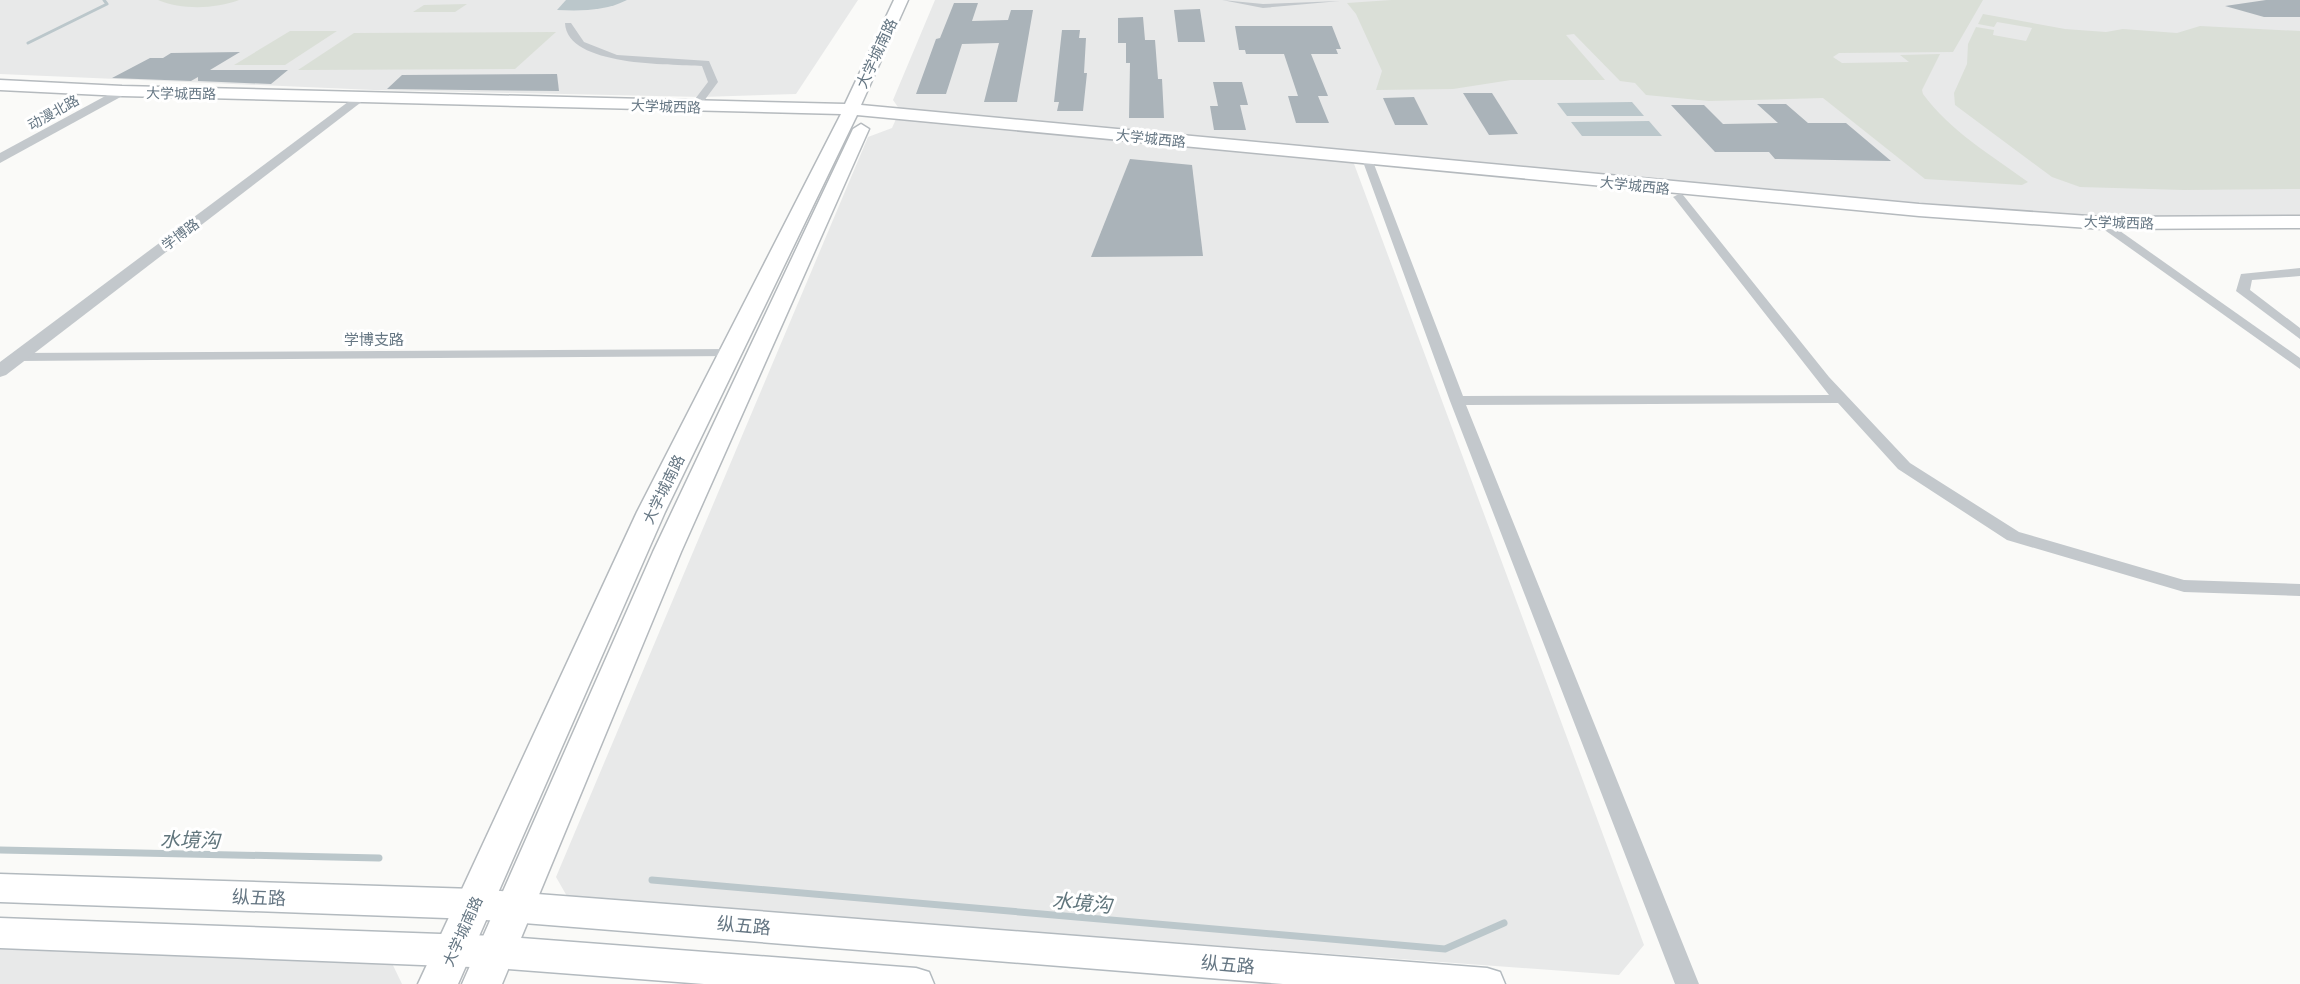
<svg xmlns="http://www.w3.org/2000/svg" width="2300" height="984" viewBox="0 0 2300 984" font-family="Commissioner,'Noto Sans SC',sans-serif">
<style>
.built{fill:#e8e9e9}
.green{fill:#dadfd7}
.water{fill:#bbc7cb}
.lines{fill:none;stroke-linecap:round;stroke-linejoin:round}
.stream-far1{stroke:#bbc7cb;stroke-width:3}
.stream{stroke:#bbc7cb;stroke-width:7}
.building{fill:#aab3b9}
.secondary-casing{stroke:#b3babf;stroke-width:3}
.primary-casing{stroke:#b5babe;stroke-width:3}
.minor{fill:#c3c8cc;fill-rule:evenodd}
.tertiary{fill:#c3c8cc;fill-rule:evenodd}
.secondary{fill:#fff;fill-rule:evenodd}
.primary{fill:#fff;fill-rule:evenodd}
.labels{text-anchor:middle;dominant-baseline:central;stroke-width:6;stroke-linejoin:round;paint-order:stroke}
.far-street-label{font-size:14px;fill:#657683;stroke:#fff}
.street-label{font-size:15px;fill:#657683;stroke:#fff}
.near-street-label{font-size:18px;fill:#657683;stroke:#fff}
.near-water-label{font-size:20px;font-style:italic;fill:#60757c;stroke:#fff}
</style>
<rect width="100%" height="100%" fill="#fafaf8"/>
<g class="built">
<polygon points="0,0 858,0 796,94 702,97 374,90 0,74"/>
<polygon points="935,0 2300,0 2300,217 2087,217 1914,206 1350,153 1644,945 1619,975 568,898 556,877 868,137 892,128 900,110 893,100"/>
<polygon points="0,945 390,959 402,984 0,984"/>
</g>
<g class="green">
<path d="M 158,0 L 239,0 C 215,9 182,10 158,0 Z"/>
<path d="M 1391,0 L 1983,0 L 1953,52 L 1839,53 L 1833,57 L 1842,63 L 1909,62 L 1900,55 L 1940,54 L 1922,90 L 1923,94 C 1950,131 1991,155 2028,182 L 2022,185 L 1925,179 L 1823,98 L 1709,101 L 1646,95 L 1635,83 L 1620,81 L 1574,34 L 1566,35 L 1605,80 L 1511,80 L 1453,89 L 1376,90 L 1382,71 L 1356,14 L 1347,3 Z"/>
<polygon points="467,4 455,12 413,12 424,5"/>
<polygon points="1983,14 2065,29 2106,32 2123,29 2177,33 2200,26 2300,31 2300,189 2184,190 2080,187 2052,177 1955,105 1954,93 1967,64 1968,44 1976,27 1994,30 1993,35 2026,41 2032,28 1997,22 1994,27 1978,24"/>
<polygon points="290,31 337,31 285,65 234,65"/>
<polygon points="556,32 515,69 298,70 354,33"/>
</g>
<g class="water">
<path d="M 566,0 L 627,0 C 606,11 581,11 557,10 Z"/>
<polygon points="1632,102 1644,116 1567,116 1557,103"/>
<polygon points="1649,121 1662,136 1582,136 1571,122"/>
</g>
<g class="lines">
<polyline class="stream-far1" points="28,43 107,4 104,0"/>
<g class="stream">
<polyline points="0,850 379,858"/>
<polyline points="652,880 1445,949 1504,923"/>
</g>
</g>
<g class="building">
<polygon points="2266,0 2300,0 2300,17 2264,17 2225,6"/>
<polygon points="954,3 978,3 972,21 1008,20 1011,10 1033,10 1017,102 984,102 999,43 962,44 946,94 916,94 936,39 940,38"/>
<polygon points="1200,9 1205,42 1178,42 1174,10"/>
<polygon points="1143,17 1145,40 1155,40 1158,79 1162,79 1164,118 1129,118 1130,63 1126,63 1126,43 1118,43 1118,18"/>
<polygon points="1235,26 1332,26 1341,49 1336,49 1338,54 1311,54 1328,96 1318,96 1329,123 1296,123 1288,96 1298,96 1284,54 1246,54 1245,50 1239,50"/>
<polygon points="1062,30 1080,30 1079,38 1086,38 1084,73 1087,73 1083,111 1057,111 1059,102 1054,102"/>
<polygon points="240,52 210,70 288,70 271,84 198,81 198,77 191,81 112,78 150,58 163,58 171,53"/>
<polygon points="557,74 559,91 387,89 402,75"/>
<polygon points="1213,82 1242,82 1248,105 1240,105 1246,130 1214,130 1210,106 1218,106"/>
<polygon points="1463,93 1492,93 1518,134 1489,135"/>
<polygon points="1414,97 1428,125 1395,125 1383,98"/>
<polygon points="1757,104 1786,104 1808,123 1846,123 1891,161 1775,159 1769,152 1715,152 1671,105 1704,105 1723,124 1778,123"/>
<polygon points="1130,159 1192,165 1203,256 1091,257"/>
</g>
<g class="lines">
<defs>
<g id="secondary">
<polygon points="0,874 474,889 1487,968 1500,972 1505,984 1283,984 474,919 0,902"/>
<polygon points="0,918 496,936 916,968 929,972 934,984 704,984 496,968 0,948"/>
</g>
<g id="primary">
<polygon points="894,0 908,0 861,105 1919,204 2103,217 2300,216 2300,228 2103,229 1919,216 857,115 665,512 458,984 418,984 637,512 841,114 122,96 0,90 0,80 122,86 845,104"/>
<polygon points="861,124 869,129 681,552 502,984 462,984 653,552 853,129"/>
</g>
</defs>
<use href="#secondary" class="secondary-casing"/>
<use href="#primary" class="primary-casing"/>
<g class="minor">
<polygon points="1222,0 1263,4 1340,1 1263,8"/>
<path d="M 565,23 L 571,23 L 584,42 L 617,55 L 709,61 L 718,82 L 698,109 L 690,109 L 689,107 L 708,82 L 702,66 C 671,64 567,67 565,23 Z"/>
<polygon points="1367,156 1372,159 1463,396 1829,395 1675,199 1673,197 1679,194 1683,195 1829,377 1910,463 2019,532 2184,580 2300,584 2300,596 2184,592 2007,540 1898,469 1838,403 1466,405 1699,984 1675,984 1450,401 1362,159"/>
<polygon points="2103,219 2300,358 2300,369 2099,226 2099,220"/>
<polygon points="2300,268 2300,276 2252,280 2250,290 2300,328 2300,339 2236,291 2241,274"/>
<polygon points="730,349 737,353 735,356 18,361 11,357 18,353"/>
</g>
<g class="tertiary">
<polygon points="122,87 126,88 126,94 0,163 0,153"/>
<polygon points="360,93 364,94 364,100 6,375 0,377 0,362"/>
</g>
<use href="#secondary" class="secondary"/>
<use href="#primary" class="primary"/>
</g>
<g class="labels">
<g class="far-street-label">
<text transform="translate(181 93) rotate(1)">大学城西路</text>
<text transform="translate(666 106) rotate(2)">大学城西路</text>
<text transform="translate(53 112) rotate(-29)">动漫北路</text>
<text transform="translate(1151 138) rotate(6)">大学城西路</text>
<text transform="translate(1635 185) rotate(6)">大学城西路</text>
<text transform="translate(2119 222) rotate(2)">大学城西路</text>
<text transform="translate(180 234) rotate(-37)">学博路</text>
</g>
<g class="street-label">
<text transform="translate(876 53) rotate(-65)">大学城南路</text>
<text x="374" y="339">学博支路</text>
<text transform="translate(663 489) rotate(-64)">大学城南路</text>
<text transform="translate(462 931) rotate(-66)">大学城南路</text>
</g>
<g class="near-street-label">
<text transform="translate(259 897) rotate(2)">纵五路</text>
<text transform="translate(744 925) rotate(5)">纵五路</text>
<text transform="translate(1228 964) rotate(5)">纵五路</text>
</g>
<g class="near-water-label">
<text transform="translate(190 839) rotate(1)">水境沟</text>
<text transform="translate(1082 902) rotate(5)">水境沟</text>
</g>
</g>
</svg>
